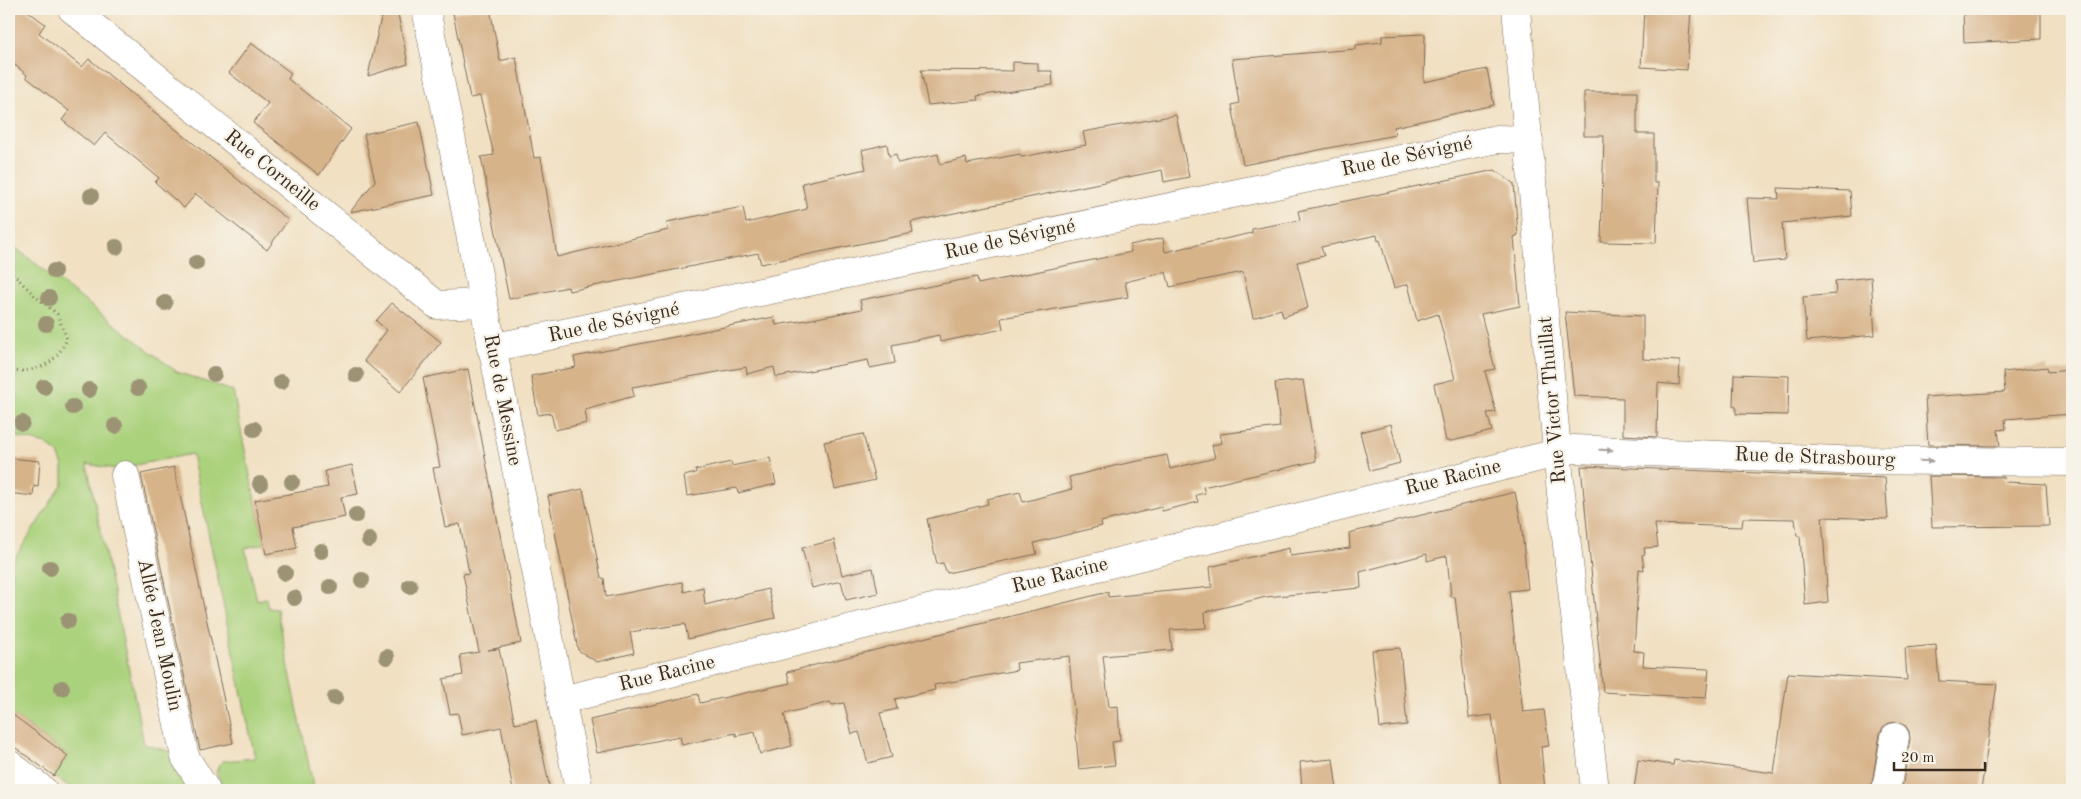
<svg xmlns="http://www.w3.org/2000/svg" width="2081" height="799" viewBox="0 0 2081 799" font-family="'Old Standard TT',serif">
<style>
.green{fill:#aad17c;stroke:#727e4d}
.building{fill:#d7b38a}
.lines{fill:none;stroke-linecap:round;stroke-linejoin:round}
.minor-casing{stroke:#7b6a57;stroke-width:29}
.path{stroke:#7b6a57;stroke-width:3;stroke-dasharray:1 4;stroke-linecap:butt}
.minor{stroke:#fff;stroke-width:28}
.tree{fill:#9c9375}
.oneway{fill:#a79f9a}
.labels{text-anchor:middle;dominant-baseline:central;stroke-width:4.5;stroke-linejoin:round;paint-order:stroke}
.street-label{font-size:20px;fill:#3b2a1e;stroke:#f7f3e8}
</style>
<rect width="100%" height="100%" fill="#f7f3e8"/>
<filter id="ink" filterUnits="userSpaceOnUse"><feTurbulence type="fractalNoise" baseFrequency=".02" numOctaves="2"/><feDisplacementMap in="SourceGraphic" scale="10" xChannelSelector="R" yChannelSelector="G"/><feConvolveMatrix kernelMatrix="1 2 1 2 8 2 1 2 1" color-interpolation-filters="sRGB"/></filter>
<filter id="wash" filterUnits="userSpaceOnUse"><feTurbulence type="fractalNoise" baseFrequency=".0096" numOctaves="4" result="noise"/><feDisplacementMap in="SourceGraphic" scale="20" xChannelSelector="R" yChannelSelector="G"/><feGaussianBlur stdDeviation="1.12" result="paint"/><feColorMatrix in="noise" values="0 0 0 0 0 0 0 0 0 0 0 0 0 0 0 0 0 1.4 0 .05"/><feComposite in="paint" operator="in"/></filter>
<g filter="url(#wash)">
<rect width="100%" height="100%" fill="#f1e0c2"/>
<polygon class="green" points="9,243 177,372 233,391 264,544 245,548 257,600 266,598 268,608 277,609 314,790 225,790 216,772 222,761 255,758 192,454 115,469 87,464 144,744 172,752 195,790 74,790 54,776 68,756 9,712 9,581 13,574 9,571 9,567 63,483 63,466 58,453 46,444 9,435"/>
<g id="blocks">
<g class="building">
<polygon points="9,9 25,9 45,24 39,33 82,67 89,59 288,220 267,250 196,194 184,208 155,182 159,178 105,133 94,146 62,120 69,111 26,77 27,75 9,60"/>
<polygon points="383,9 397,9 408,64 368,76"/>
<polygon points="474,9 490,9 500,61 516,57 534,158 541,157 557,257 668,230 667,222 712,213 743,207 746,223 807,209 802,183 866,169 862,150 887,144 889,156 896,154 898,163 938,154 940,164 966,158 967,164 1020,154 1021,157 1086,145 1083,132 1176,115 1189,177 1164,182 1162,170 911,222 913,233 761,264 758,253 569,291 568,287 509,299 481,157 494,155 480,96 470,98 453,13"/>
<polygon points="1644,9 1691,9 1687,70 1641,67"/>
<polygon points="1963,9 2041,9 2041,39 1964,43"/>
<polygon points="1425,34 1424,82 1487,69 1494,105 1394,127 1395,135 1243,165 1232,105 1239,103 1232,59 1356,49 1356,45 1382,42 1382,36"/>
<polygon points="251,43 291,73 288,79 351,129 319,175 253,123 268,103 229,73"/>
<polygon points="1013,62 1038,63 1038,71 1052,71 1053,85 977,96 978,100 928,105 921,70 1013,71"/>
<polygon points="1584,92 1637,92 1637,134 1654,134 1654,183 1658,183 1656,243 1601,242 1604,136 1584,136"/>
<polygon points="419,122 434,195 350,212 375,181 364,134"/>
<polygon points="1495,170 1514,184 1518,235 1514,237 1520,306 1481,314 1495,369 1485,371 1496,412 1487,413 1492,431 1452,441 1446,441 1434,384 1455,379 1438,314 1417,321 1408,284 1394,288 1380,240 1378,241 1377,235 1321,247 1324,256 1297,262 1308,308 1283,317 1281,309 1253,318 1243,272 1170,287 1166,272 1125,282 1128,297 1001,318 1003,329 940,342 939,335 892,345 895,363 870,368 868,360 776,377 774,367 747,374 746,367 632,387 634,396 585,410 587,423 555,430 551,413 538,415 531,376 576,367 574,357 774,317 776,325 812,319 862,309 860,300 977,277 978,284 1131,252 1130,245 1163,238 1165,252 1252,233 1252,229 1300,220 1298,211"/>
<polygon points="1778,188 1850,191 1852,216 1782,223 1785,260 1753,263 1747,198 1779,199"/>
<polygon points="1871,277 1875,335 1807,341 1803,297 1836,294 1835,281"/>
<polygon points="392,303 441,342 400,392 364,361 387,330 376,321"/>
<polygon points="1565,312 1643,316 1643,359 1680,361 1679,385 1658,383 1657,437 1623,435 1623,398 1574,396"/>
<polygon points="2047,367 2048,372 2071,370 2072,414 2005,419 2006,429 1998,430 2000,446 1928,445 1925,397 2005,392 2003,372"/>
<polygon points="468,369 521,643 488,650 499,649 515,724 536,720 550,790 513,790 501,727 462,735 458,713 450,714 443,679 463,675 460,655 479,652 463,574 469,573 460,524 445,527 433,468 440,467 423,378"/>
<polygon points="1734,374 1789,376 1788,415 1736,414 1736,407 1733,406"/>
<polygon points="1303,380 1316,461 1203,487 1205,493 1196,495 1198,502 1162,511 1161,507 1101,522 1102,526 1034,543 1037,554 947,573 943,563 937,564 927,519 988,504 987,499 1020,492 1023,502 1072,489 1069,477 1114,466 1167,455 1170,469 1215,458 1212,445 1222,443 1220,434 1280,427 1275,383"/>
<polygon points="1391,424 1400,463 1370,471 1360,432"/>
<polygon points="863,434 875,480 835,489 824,442"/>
<polygon points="9,458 40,461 38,487 34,486 33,496 9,493"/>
<polygon points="770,458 776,484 738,493 737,488 687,496 684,476 696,473 695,470 731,462 732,466"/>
<polygon points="352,465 358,494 341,497 345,517 293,527 297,548 266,554 255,500 328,487 325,471"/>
<polygon points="1581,466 1885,478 1888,519 1822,517 1828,602 1805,605 1800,536 1797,536 1795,519 1743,518 1742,527 1655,524 1658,547 1644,548 1645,554 1642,555 1644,570 1639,569 1634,651 1644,652 1643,666 1709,669 1706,698 1603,692"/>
<polygon points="174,467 233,743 200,750 141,474"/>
<polygon points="1929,476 2004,477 2005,482 2046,484 2049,526 1932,527"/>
<polygon points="583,489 601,578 604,578 606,597 682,582 684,592 703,587 705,605 768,589 775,618 688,639 685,624 630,632 634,653 597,662 578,650 548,496"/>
<polygon points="1515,492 1521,522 1528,589 1509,591 1523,712 1544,710 1549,746 1541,747 1545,790 1501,790 1492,715 1469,718 1455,597 1451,597 1447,556 1427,561 1427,554 1360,572 1361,588 1266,597 1205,612 1206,628 1170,630 1172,650 1103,656 1109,707 1118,706 1120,741 1112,742 1115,765 1079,769 1069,656 1016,663 1017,670 934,685 935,690 895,699 897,709 880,713 892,757 868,763 859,732 852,734 844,703 832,705 830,702 784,714 792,746 760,754 755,732 736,736 736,733 682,745 680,736 597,753 590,720 698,694 700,703 790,683 787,672 1108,592 1108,597 1212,587 1210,567 1289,548 1290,556 1350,548 1349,533"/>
<polygon points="834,540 842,575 873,568 878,593 846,600 841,581 812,588 802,548"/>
<polygon points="1936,645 1939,681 1997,684 1981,790 1902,790 1910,739 1909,731 1905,725 1897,722 1889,723 1883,727 1880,734 1871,790 1634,790 1638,760 1673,765 1674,760 1774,773 1788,673 1907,680 1905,648"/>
<polygon points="1400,648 1407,725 1380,728 1372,650"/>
<polygon points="9,712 68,756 54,776 9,743"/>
<polygon points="1333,759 1337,790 1302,790 1300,762"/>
</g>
</g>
</g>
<g filter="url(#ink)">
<use href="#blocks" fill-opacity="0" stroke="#7b6a57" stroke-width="1"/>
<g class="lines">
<defs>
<g id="minor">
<polyline points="72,9 437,305 483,303"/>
<polyline points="426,9 579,790"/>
<polyline points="1516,9 1561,493 1595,790"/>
<polyline points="491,348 1497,139 1529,140"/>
<polyline points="125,475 185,757 206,790"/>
<polyline points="562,700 1573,449 1839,460 2072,462"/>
<polyline points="9,764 43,790"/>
<polyline points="1886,790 1895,737"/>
</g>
</defs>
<use href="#minor" class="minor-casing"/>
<path class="path" d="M 9,270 L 35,296 L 57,314 L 67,339 C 53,368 39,370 9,372"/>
<use href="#minor" class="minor"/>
</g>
<g class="tree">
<circle cx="91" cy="196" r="8"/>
<circle cx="116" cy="247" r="8"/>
<circle cx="196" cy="263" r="8"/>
<circle cx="54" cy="271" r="8"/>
<circle cx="49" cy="298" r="8"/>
<circle cx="165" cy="303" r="8"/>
<circle cx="46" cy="324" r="8"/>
<circle cx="214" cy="374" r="8"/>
<circle cx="356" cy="375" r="8"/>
<circle cx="281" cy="382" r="8"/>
<circle cx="44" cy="387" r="8"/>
<circle cx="138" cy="388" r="8"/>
<circle cx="89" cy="390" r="8"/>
<circle cx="73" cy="407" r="8"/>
<circle cx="22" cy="423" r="8"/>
<circle cx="115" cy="426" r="8"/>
<circle cx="254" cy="429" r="8"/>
<circle cx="292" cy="482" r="8"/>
<circle cx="260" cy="484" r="8"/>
<circle cx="356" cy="515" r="8"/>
<circle cx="369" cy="540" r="8"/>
<circle cx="321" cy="551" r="8"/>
<circle cx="50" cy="568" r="8"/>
<circle cx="285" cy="573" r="8"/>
<circle cx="362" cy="580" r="8"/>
<circle cx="410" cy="586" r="8"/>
<circle cx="330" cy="587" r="8"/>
<circle cx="294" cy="598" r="8"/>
<circle cx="68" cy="621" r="8"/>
<circle cx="387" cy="657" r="8"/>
<circle cx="62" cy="688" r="8"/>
<circle cx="335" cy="698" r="8"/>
</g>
<defs><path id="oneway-solid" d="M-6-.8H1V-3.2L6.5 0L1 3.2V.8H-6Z" transform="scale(1.25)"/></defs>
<g class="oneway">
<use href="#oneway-solid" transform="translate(1606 450) rotate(2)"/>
<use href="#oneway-solid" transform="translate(1926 461) rotate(1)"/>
</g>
</g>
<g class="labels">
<g class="street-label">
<text transform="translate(1407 157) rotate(-12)">Rue de Sévigné</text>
<text transform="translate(272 171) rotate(39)">Rue Corneille</text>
<text transform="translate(1010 240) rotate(-12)">Rue de Sévigné</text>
<text transform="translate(614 323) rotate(-12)">Rue de Sévigné</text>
<text transform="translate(502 400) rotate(79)">Rue de Messine</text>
<text transform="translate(1553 400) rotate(-95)">Rue Victor Thuillat</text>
<text transform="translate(1815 458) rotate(2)">Rue de Strasbourg</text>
<text transform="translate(1453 478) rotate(-14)">Rue Racine</text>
<text transform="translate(1060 576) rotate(-14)">Rue Racine</text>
<text transform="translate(159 635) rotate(78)">Allée Jean Moulin</text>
<text transform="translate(667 674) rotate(-14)">Rue Racine</text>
</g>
</g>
<rect width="2081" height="799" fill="none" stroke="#f7f3e8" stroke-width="30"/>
<path d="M1894 762v8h91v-8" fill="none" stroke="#3b2a1e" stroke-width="2.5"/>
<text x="1901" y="762" font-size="15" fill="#3b2a1e" stroke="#f7f3e8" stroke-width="4" paint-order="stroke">20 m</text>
</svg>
